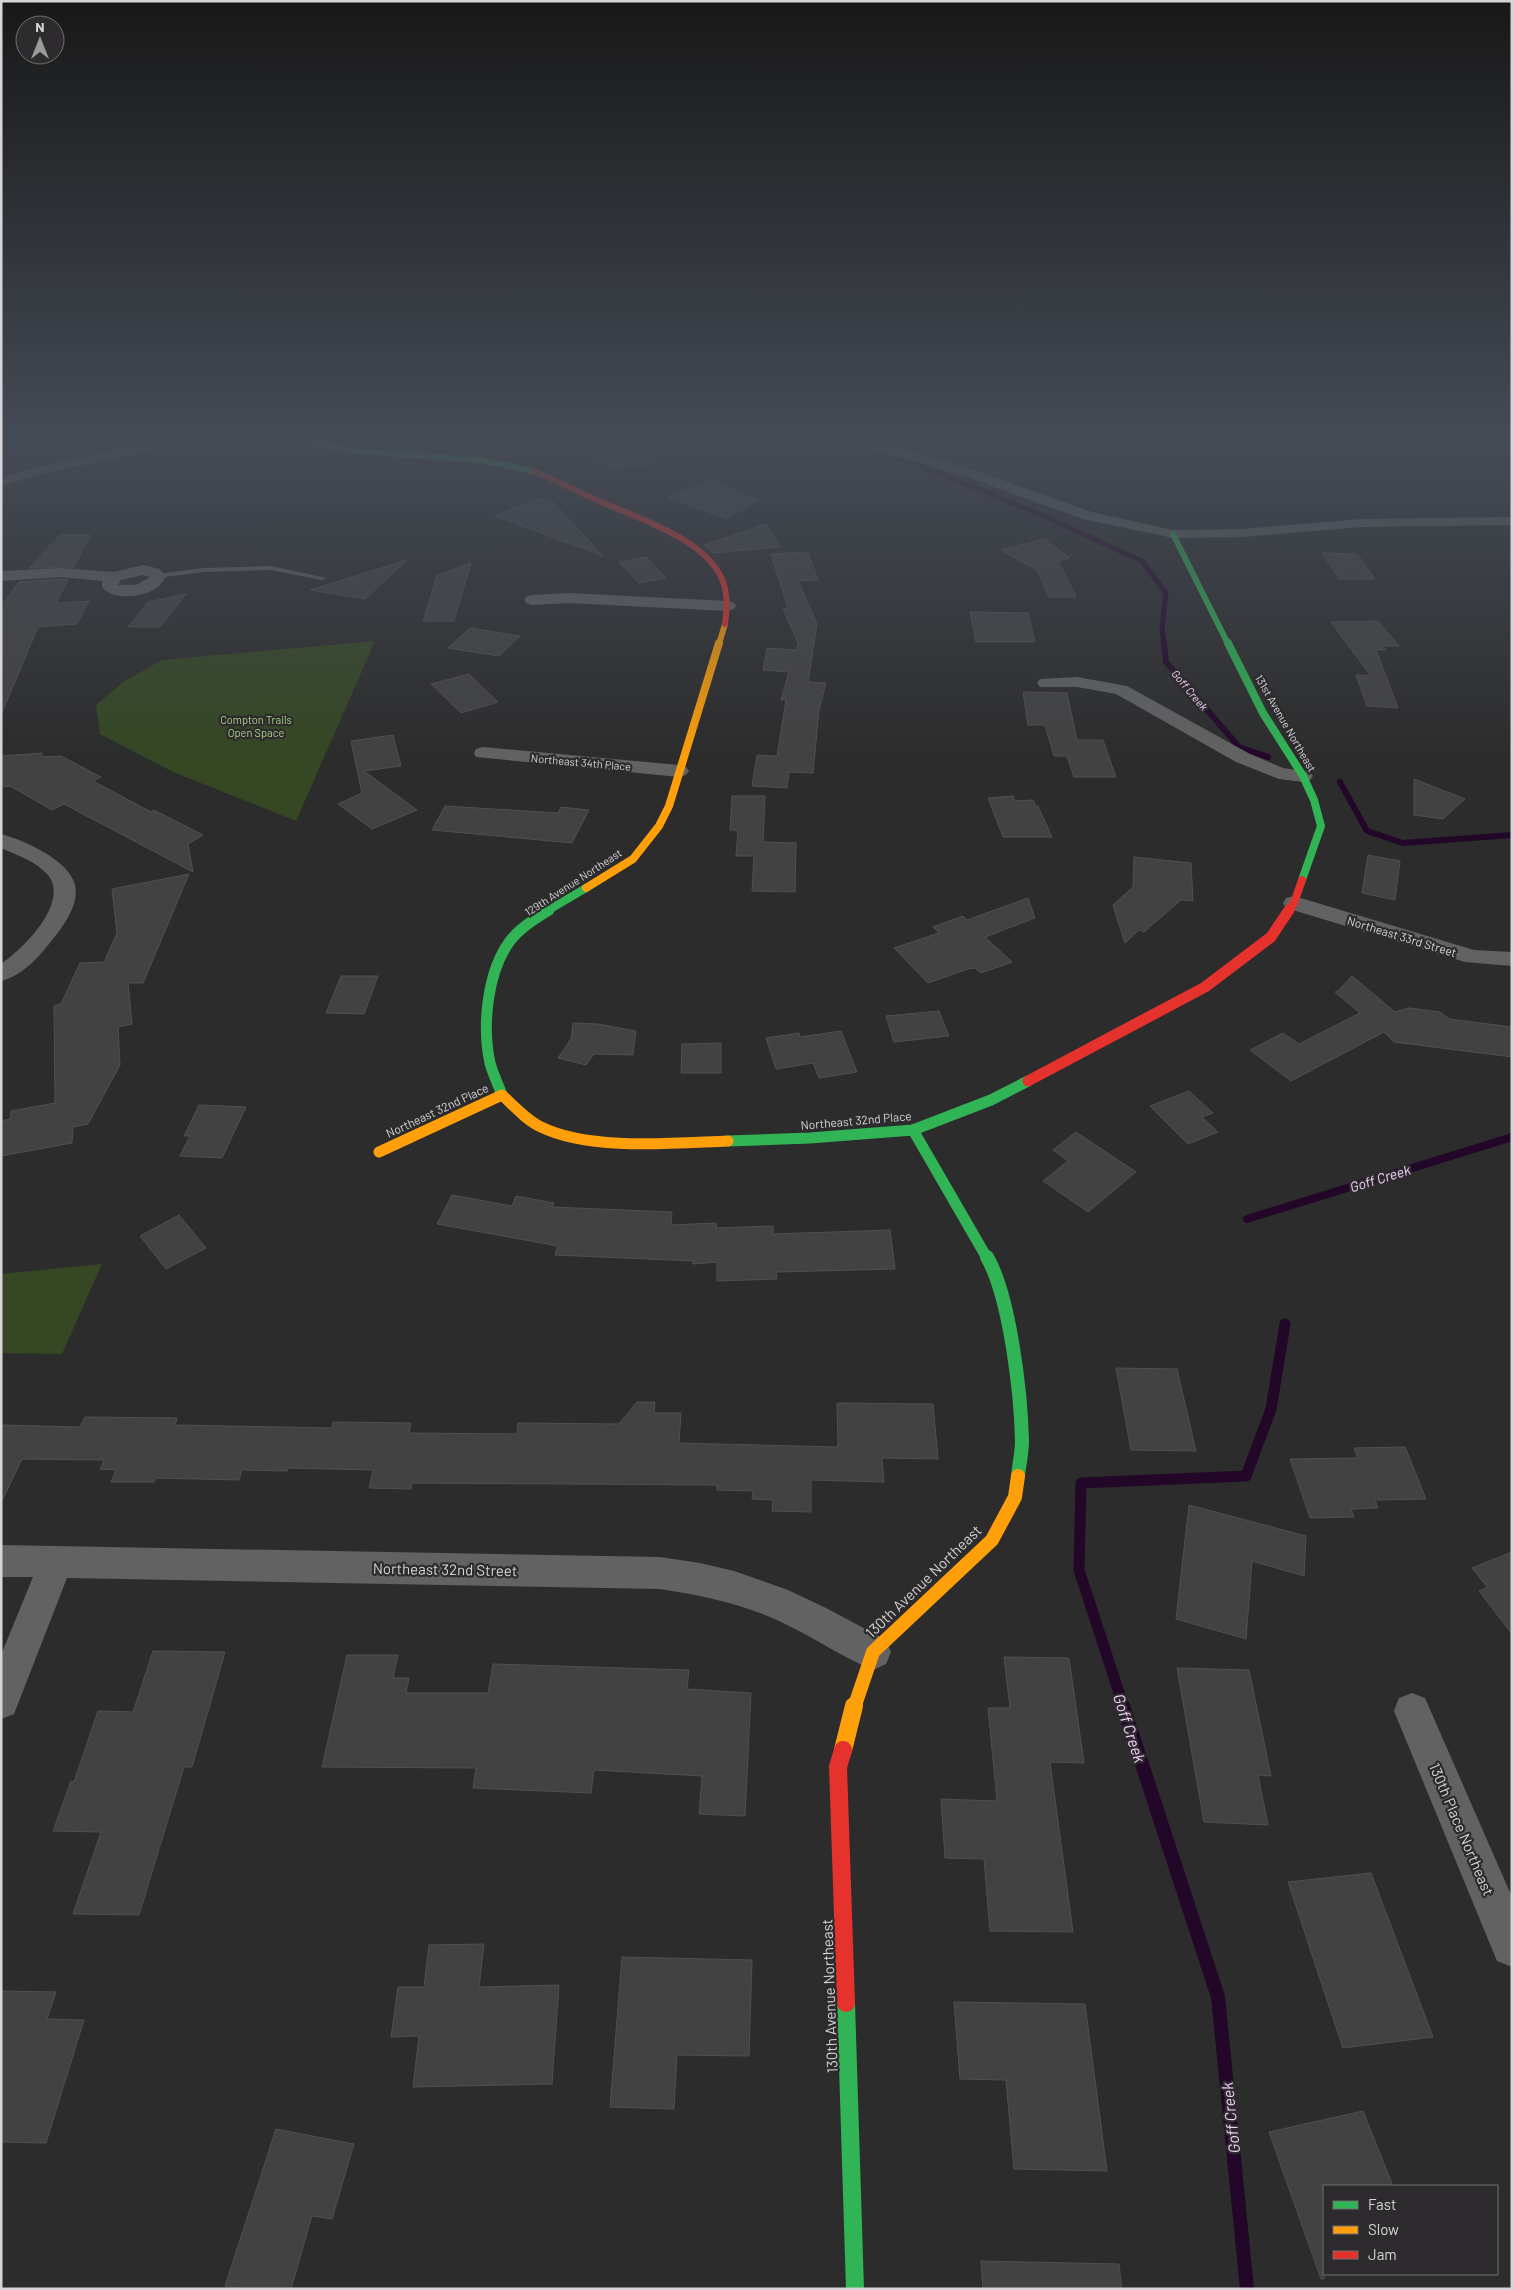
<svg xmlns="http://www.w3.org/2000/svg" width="1513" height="2290" viewBox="0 0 1513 2290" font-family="Barlow,sans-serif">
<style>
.green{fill:#354723}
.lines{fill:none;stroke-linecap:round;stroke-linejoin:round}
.stream-far4{stroke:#230729;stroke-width:5}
.stream-far3{stroke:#230729;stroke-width:6}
.stream-far2{stroke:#230729;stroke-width:8}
.stream-far1{stroke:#230729;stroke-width:11}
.stream{stroke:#230729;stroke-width:14}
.building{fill:#424242;stroke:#515051}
.lane{fill:#626262;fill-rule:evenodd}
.street{fill:#626262;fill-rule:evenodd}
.fast-far4{stroke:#30b455;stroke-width:6}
.fast-far3{stroke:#30b455;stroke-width:8}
.fast-far2{stroke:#30b455;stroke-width:11}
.fast-far1{stroke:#30b455;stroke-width:14}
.fast{stroke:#30b455;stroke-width:18}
.slow-far4{stroke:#ff9f0a;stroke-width:6}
.slow-far3{stroke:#ff9f0a;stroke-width:8}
.slow-far2{stroke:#ff9f0a;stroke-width:11}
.slow-far1{stroke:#ff9f0a;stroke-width:14}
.slow{stroke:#ff9f0a;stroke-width:18}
.jam-far3{stroke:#e5322d;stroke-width:6}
.jam-far2{stroke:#e5322d;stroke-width:8}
.jam-far1{stroke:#e5322d;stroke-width:11}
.jam{stroke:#e5322d;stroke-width:18}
.labels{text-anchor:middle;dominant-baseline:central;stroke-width:4.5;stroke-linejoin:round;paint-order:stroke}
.far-water-label{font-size:11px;font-style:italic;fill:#f3d1fa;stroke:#2d2b2d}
.far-park-label{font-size:11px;fill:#aad287;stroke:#2d2b2d}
.far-street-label{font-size:11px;fill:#d7d5d7;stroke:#2d2b2d}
.street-label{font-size:12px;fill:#d7d5d7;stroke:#2d2b2d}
.water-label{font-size:14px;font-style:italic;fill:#f3d1fa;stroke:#2d2b2d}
.near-street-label{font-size:15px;fill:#d7d5d7;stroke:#2d2b2d}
.near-water-label{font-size:16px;font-style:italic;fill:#f3d1fa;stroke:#2d2b2d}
</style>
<rect width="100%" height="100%" fill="#2c2c2c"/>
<g class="green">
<polygon points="375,641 296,821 173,772 100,734 96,705 126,680 162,660"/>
<polygon points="102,1264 62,1354 1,1353 1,1274"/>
</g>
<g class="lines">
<polyline class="stream-far4" points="816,437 869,449 941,474 1044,516 1142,561 1166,593 1162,628 1164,644"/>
<g class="stream-far3">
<polyline points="1164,643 1166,662 1239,747 1268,757"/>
<polyline points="1340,782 1367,831 1403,843 1512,835"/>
</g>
<polyline class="stream-far2" points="1247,1219 1512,1137"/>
<polyline class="stream-far1" points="1124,1708 1079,1570 1081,1483 1246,1476 1271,1409 1285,1324"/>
<polyline class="stream" points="1123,1706 1218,1997 1247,2289"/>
</g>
<g class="building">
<polygon points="598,437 687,437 642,467 635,464 613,469 596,459"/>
<polygon points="712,480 758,500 727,519 668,497"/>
<polygon points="539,498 554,503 603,556 495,516"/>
<polygon points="767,524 780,547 713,553 704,545"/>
<polygon points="60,535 90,535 74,567 29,568"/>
<polygon points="1044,539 1070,558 1058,561 1076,597 1049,597 1037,570 1001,550"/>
<polygon points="808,552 818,580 798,581 817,624 808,682 826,683 819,710 813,773 789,772 787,788 752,786 757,755 777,756 786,700 781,700 789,672 763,670 767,648 796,650 798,643 783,609 788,608 771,554"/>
<polygon points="1322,553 1357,554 1375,579 1339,579"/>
<polygon points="646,557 666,578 639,583 619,562"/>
<polygon points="407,560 365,599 310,590"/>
<polygon points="471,563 454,621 423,621 437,576"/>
<polygon points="60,579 68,580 56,603 89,601 77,624 38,627 1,715 1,606 19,582"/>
<polygon points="186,594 160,627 128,627 148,602"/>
<polygon points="970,612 1028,613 1035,642 976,642"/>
<polygon points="1378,621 1399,646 1383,646 1386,650 1376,650 1398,708 1367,706 1356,675 1371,676 1331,622"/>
<polygon points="470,628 520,636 499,656 448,648"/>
<polygon points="469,674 498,702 461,713 431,684"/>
<polygon points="1023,692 1067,693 1077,740 1103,740 1116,777 1074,777 1067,756 1054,756 1045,725 1028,725"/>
<polygon points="393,735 401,766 364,771 417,810 372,829 338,804 362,793 351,741"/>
<polygon points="42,753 41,757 61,756 101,777 93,781 151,812 154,810 203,835 188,844 193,872 64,804 52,810 10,786 1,787 1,756"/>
<polygon points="1414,779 1465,799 1443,819 1414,815"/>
<polygon points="732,796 765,796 763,842 796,843 795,892 752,891 754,856 736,856 738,830 730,830"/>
<polygon points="1013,796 1015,801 1033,800 1036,806 1038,806 1052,837 1003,837 988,798"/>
<polygon points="445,806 558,813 561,807 589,810 572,843 432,830"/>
<polygon points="1368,855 1400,861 1395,900 1362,893"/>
<polygon points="1134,857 1191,863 1193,901 1181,900 1144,932 1139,930 1125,943 1113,905 1133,887"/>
<polygon points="189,874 143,983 128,983 132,1024 118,1027 120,1065 88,1124 73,1127 72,1143 1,1156 1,1121 10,1119 11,1111 55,1103 54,1006 61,1004 80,963 104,962 117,933 112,889"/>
<polygon points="1028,898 1035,918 985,937 1012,962 981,973 975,968 968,969 928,983 894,948 939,933 933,927 963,916 967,920"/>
<polygon points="341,976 378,976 364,1014 326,1013"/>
<polygon points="1352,976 1395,1012 1409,1008 1440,1012 1449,1019 1512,1027 1512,1057 1394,1042 1384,1032 1291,1081 1250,1050 1283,1033 1299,1044 1360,1013 1335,992 1339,990"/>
<polygon points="939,1011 949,1036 894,1042 886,1016"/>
<polygon points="573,1023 598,1024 636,1031 633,1055 594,1054 586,1065 558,1058 571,1039"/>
<polygon points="841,1031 857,1072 819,1078 813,1063 776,1069 766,1038 799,1033 800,1037"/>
<polygon points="721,1043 721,1073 681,1073 682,1044"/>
<polygon points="1189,1091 1213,1113 1202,1117 1218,1132 1188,1144 1150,1106"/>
<polygon points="199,1105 246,1107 222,1158 180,1156 190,1136 184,1136"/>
<polygon points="1076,1132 1136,1172 1088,1212 1043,1181 1068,1161 1053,1150"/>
<polygon points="452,1195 512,1206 516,1196 554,1203 552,1207 672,1212 671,1225 716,1223 716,1228 773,1226 773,1234 890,1230 895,1269 776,1272 777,1279 717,1281 717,1262 693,1264 693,1261 555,1255 558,1246 437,1224"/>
<polygon points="179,1215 206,1248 166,1269 140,1236"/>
<polygon points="1116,1368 1177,1369 1196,1451 1131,1450"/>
<polygon points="637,1402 655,1402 654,1413 681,1413 679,1443 838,1447 837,1403 933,1404 938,1459 882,1458 884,1482 811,1480 811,1512 772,1511 773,1500 752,1499 753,1491 717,1490 717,1485 412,1483 411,1489 369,1488 373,1470 288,1468 287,1471 242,1470 239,1480 155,1478 154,1482 111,1482 116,1470 100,1469 104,1460 22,1459 1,1503 1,1425 80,1427 85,1417 177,1418 175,1425 332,1428 333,1422 411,1423 409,1433 517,1434 518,1423 619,1424"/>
<polygon points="1405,1447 1426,1499 1375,1500 1378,1508 1351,1509 1354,1517 1310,1518 1290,1459 1358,1458 1354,1448"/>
<polygon points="1189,1505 1306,1536 1304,1576 1252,1561 1246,1639 1176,1619"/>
<polygon points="1512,1552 1512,1634 1479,1591 1487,1587 1472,1568"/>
<polygon points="153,1651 225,1652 192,1767 184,1767 139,1915 73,1914 101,1832 53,1831 71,1781 74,1782 98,1711 133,1712"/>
<polygon points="347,1655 398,1655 393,1678 409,1678 406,1693 488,1693 493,1664 689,1670 687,1689 751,1693 745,1816 699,1814 702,1776 594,1770 591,1793 473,1788 476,1768 322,1767"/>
<polygon points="1004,1657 1069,1658 1084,1763 1050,1762 1073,1932 990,1931 984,1859 945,1858 941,1799 997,1801 988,1708 1010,1708"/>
<polygon points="1177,1668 1249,1670 1271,1776 1258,1775 1268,1825 1204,1822"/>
<polygon points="1371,1873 1433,2037 1343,2048 1288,1882"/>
<polygon points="484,1944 479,1987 559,1985 552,2084 413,2087 419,2036 391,2037 398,1987 424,1987 429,1945"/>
<polygon points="622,1957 752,1960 749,2056 677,2055 674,2109 610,2107"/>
<polygon points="1,1991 56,1992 47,2019 84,2020 46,2143 1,2142"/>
<polygon points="954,2002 1085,2004 1107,2171 1014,2169 1006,2080 960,2079"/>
<polygon points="1363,2111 1393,2186 1324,2186 1324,2279 1321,2279 1269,2132"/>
<polygon points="276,2129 354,2144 332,2219 312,2216 291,2289 239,2289 225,2286"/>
<polygon points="981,2261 1119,2264 1122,2289 983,2289"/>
</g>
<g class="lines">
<polygon class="lane" points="271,566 326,578 322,580 271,570 203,572 157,578 153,576 157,574 203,568"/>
<g class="street">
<polygon points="175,437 201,437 195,441 41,474 1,486 1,478 38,467"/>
<polygon points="832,437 855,437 911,451 977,471 1092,512 1173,530 1242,529 1362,519 1512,517 1512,525 1362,527 1242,537 1173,538 1083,519 967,477 901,457 833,440"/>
<path d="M 143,565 L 160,569 L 166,577 C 163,581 160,586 155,589 C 143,597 112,601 102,587 L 102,581 L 60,577 L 1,581 L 1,571 L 60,568 L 114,572 ZM 143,575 L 150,577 L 136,585 L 118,585 L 121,580 Z"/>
<polygon points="569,593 728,601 734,603 736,606 734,609 728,611 569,603 532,605 526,603 524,600 526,597 532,595"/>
<polygon points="1077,677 1127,686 1250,754 1283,768 1310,772 1313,776 1310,780 1303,782 1279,779 1236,762 1116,694 1077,687 1040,687 1037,683 1040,679"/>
<polygon points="483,747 679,765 686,767 689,771 686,775 679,777 476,757 474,753 476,749"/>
<path d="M 1,834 C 24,840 69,860 75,885 C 80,906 61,929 49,944 C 37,959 21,976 1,981 L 1,964 C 23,949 70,903 48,875 C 37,862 17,855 1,848 Z"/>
<polygon points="1294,896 1474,950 1512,952 1512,966 1465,962 1286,908 1283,903 1286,898"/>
<path d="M 1,1545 L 660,1557 L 700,1563 L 734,1571 L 788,1590 L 828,1609 L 886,1640 L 891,1652 L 886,1664 L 873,1670 C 842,1657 815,1638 785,1624 C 745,1604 704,1596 660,1589 L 67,1578 L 14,1714 L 1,1719 L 1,1655 L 33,1577 L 1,1577 Z"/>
<polygon points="1412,1693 1425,1698 1512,1897 1512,1967 1497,1961 1394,1711 1399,1698"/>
</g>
<g class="fast-far4">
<polyline points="288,437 355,451 481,460 533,471"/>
<polyline points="1173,534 1228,644"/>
</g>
<g class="fast-far3">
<polyline points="1228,643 1263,713 1303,776 1314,800 1321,826 1302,880"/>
<polyline points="547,911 586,888"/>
</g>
<g class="fast-far2">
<path d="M 502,1095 C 498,1084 493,1074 490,1063 C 482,1026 487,972 510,941 C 520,928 535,919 549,910"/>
<polyline points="913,1130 987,1258"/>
<polyline points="728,1141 810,1138 913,1130 991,1100 1028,1081"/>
</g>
<path class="fast-far1" d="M 987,1257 C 1010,1297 1021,1394 1022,1441 C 1022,1453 1019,1465 1018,1476"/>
<polyline class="fast" points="846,2003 855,2289"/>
<polyline class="slow-far4" points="719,644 725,624"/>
<polyline class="slow-far3" points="586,888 633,859 659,826 669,806 719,643"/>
<path class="slow-far2" d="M 379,1152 L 502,1095 C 514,1106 526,1120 541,1127 C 590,1151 673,1143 728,1141"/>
<polyline class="slow-far1" points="854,1708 873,1652 992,1540 1015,1497 1018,1476"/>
<polyline class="slow" points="843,1750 854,1706"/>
<path class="jam-far3" d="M 533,471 C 555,480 577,491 599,501 C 637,518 704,538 722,579 C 728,594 727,608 725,624"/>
<polyline class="jam-far2" points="1288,911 1294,903 1302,880"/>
<polyline class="jam-far1" points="1028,1081 1205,987 1271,937 1289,910"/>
<polyline class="jam" points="843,1750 838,1767 846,2003"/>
</g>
<linearGradient id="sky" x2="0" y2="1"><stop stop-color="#181818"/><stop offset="0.58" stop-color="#454b56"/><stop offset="1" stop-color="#454b56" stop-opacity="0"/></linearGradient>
<rect width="1513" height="758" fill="url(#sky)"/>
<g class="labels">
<g class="far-water-label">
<text transform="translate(1190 690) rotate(50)">Goff Creek</text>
</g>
<g class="far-park-label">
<text x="256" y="719">Compton Trails<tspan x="256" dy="13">Open Space</tspan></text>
</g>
<g class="far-street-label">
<text transform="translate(1286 723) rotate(60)">131st Avenue Northeast</text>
<text transform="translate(581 762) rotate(5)">Northeast 34th Place</text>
<text transform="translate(573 882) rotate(-33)">129th Avenue Northeast</text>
</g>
<g class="street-label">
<text transform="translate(1402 936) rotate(17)">Northeast 33rd Street</text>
<text transform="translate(437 1110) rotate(-25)">Northeast 32nd Place</text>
<text transform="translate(856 1120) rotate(-5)">Northeast 32nd Place</text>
</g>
<g class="water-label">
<text transform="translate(1380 1178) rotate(-17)">Goff Creek</text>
</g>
<g class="near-street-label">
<text transform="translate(445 1569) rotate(1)">Northeast 32nd Street</text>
<text transform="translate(923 1581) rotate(-44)">130th Avenue Northeast</text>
<text transform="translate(1462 1829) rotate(67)">130th Place Northeast</text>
<text transform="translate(829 1996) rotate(-92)">130th Avenue Northeast</text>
</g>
<g class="near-water-label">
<text transform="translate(1130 1728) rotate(72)">Goff Creek</text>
<text transform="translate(1230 2118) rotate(-96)">Goff Creek</text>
</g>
</g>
<rect width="1513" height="2290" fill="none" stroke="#d7d5d7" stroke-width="5"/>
<rect x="1323" y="2185" width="175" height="90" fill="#2d2b2d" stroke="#716f71"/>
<rect x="1333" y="2201" width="25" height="8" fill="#30b455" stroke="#716f71"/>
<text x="1368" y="2210" font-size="15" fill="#d7d5d7">Fast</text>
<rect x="1333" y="2226" width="25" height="8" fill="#ff9f0a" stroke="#716f71"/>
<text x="1368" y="2235" font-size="15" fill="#d7d5d7">Slow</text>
<rect x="1333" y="2251" width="25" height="8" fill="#e5322d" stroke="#716f71"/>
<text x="1368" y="2260" font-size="15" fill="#d7d5d7">Jam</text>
<g transform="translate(40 40)"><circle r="24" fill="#2d2b2d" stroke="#716f71"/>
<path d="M0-4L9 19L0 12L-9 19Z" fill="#9b9a9b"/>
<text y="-8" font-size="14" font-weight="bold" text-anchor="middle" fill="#d7d5d7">N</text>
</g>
</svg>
